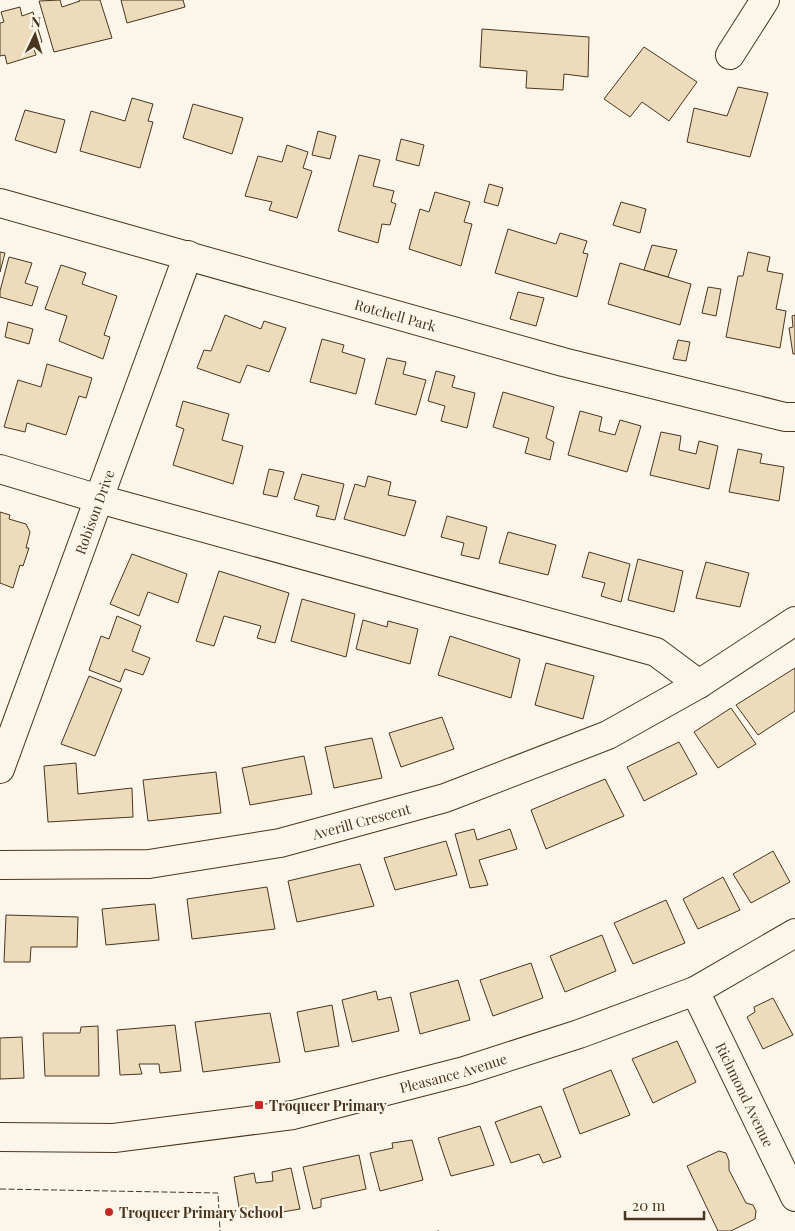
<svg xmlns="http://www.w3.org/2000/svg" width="795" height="1231" viewBox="0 0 795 1231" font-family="'Playfair Display',serif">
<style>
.building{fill:#ecdcbc;stroke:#4a3520}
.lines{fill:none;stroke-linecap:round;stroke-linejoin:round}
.minor-casing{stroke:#4a3520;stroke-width:30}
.major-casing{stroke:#4a3520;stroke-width:30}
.minor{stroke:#fbf6e9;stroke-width:28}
.major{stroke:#fbf6e9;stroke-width:28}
.fence{stroke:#4a3520;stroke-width:1;stroke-dasharray:6 2.5;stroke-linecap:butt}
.poi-dot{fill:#c62828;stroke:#fbf6e9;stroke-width:2}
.labels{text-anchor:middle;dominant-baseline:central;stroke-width:4;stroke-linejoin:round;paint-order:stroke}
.street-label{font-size:14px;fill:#4a3520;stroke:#fbf6e9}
.poi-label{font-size:14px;font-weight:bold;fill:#4a3520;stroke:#fbf6e9;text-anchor:start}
</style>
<rect width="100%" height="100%" fill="#fbf6e9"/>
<g class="building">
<polygon points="60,0 62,7 80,1 79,0 100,0 112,38 54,52 39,1"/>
<polygon points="121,0 183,0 185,7 127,23"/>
<polygon points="20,7 22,16 33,12 42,42 32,44 36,55 7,64 5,55 0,56 0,23 4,22 1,12"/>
<polygon points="482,29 589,37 588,77 564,74 563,90 526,88 527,71 480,67"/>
<polygon points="644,47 697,82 669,121 642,102 630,117 604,99"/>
<polygon points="738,87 768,93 750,157 687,142 694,108 727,116"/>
<polygon points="132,98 153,104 148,121 153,122 140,168 80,151 91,111 125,121"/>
<polygon points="193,104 243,118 232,154 183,138"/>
<polygon points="25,110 65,120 56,153 15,140"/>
<polygon points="318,131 336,136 330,159 312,155"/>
<polygon points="401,139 424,145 419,166 396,160"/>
<polygon points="287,145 308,152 303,168 312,171 297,218 269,210 272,202 245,196 258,156 282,162"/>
<polygon points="359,155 380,160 373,186 394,191 391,202 396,204 390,225 382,224 378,243 338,231"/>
<polygon points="489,184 503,188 498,206 484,202"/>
<polygon points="435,192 470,202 464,222 472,224 461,266 409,249 420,209 429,212"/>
<polygon points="621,202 646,209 640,233 613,225"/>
<polygon points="508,229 556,244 560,233 587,241 583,253 588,254 577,297 495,273"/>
<polygon points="652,245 677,250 668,277 644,270"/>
<polygon points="0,252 5,253 0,272"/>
<polygon points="748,252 770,257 767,271 783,274 776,309 786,311 780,348 726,337 738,276 743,276"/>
<polygon points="9,257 32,263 25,283 38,287 32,306 0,297 0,291"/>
<polygon points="620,263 691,284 680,325 608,304"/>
<polygon points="61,265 86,273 82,284 117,296 104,335 110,337 103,359 59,341 67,316 45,309"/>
<polygon points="708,287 721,289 716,316 702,313"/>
<polygon points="518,292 544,298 536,326 510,319"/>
<polygon points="225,315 261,329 264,321 286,328 269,372 247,365 240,383 197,368 204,350 211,351"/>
<polygon points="795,315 795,354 793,354 789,328 793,327 792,316"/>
<polygon points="8,322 33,329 29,344 5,337"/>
<polygon points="322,339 344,345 342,352 365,359 356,394 310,382"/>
<polygon points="678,340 690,342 686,361 673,359"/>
<polygon points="387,358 406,362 403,374 426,380 416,415 375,404"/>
<polygon points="47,364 92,378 86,398 79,396 66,435 27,423 25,432 4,427 18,380 41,387"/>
<polygon points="436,371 455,376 452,387 475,393 467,428 441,421 445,406 428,401"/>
<polygon points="503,392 554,407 546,438 554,442 550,460 525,453 529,438 493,427"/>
<polygon points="183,401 229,414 222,440 243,446 233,484 173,465 184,429 176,426"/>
<polygon points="580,411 602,417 599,431 615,435 620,420 641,426 627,472 568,455"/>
<polygon points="661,432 681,436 679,450 696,454 699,441 718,446 709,489 650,475"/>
<polygon points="738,449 762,454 760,463 784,467 779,501 729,492"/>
<polygon points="269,469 284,472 277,497 263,494"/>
<polygon points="302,474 344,484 335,520 316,516 319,506 294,499"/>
<polygon points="368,476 391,482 388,495 416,501 405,536 344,519 355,484 365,487"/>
<polygon points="0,512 10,515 9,519 26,524 30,532 26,548 29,548 23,566 20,565 13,588 0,583"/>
<polygon points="447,516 487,527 479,559 461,555 464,543 441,537"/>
<polygon points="508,532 556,545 548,575 499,563"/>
<polygon points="589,552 630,564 621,602 601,596 605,583 582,577"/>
<polygon points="132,554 187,574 178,603 148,592 139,616 110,604"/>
<polygon points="638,559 683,571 674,612 628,600"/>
<polygon points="706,562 749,573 740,607 696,598"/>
<polygon points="219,571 289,593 275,643 257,638 261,626 224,616 214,646 196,641"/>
<polygon points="302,599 355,614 346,657 291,641"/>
<polygon points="117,616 141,626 132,651 150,658 143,675 125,669 120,682 89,670 101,636 109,639"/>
<polygon points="363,620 387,627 388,621 418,629 410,664 356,649"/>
<polygon points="450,636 520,659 511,698 438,675"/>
<polygon points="546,663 594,676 583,719 535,705"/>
<polygon points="795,668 795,711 758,735 736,705"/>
<polygon points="89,676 122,689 95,756 61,744"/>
<polygon points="731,708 756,744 718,768 694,732"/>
<polygon points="442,717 454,749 401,767 389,733"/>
<polygon points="372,738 382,778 334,788 325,747"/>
<polygon points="679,742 697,774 644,801 627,767"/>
<polygon points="304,756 312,794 250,805 242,768"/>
<polygon points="76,763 78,794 132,788 133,817 48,822 44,766"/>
<polygon points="216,772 221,813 148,821 143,780"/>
<polygon points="605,779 624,816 546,849 531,810"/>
<polygon points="474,829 477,840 510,829 517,849 479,860 488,885 470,888 455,834"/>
<polygon points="446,841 457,875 395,890 384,858"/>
<polygon points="773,851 790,882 751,903 733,874"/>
<polygon points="360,864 374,906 297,922 288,881"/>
<polygon points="723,877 740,910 698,929 683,899"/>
<polygon points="267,887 275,929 192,939 187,899"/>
<polygon points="666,900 685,943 633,964 614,923"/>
<polygon points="155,904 159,940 106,945 102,909"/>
<polygon points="6,915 78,917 77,947 31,947 30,962 4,962"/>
<polygon points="602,935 616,971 565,992 550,956"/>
<polygon points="531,963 543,998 493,1016 480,980"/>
<polygon points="458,980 470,1020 420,1034 410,993"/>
<polygon points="376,991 378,1000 391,997 399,1031 352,1042 342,1000"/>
<polygon points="773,998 793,1035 763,1049 747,1017 755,1012 754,1007"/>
<polygon points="332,1005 339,1046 305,1052 297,1012"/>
<polygon points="270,1013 280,1062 203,1072 195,1022"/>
<polygon points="175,1025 181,1071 160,1073 159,1064 139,1064 142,1074 120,1075 117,1030"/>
<polygon points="98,1026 99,1076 45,1076 43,1033 80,1033 81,1027"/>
<polygon points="22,1037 24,1078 0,1079 0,1038"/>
<polygon points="677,1041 696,1082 653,1103 632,1059"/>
<polygon points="611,1070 630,1115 580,1134 563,1089"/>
<polygon points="541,1106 561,1157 543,1163 539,1154 511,1163 495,1122"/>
<polygon points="480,1126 494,1165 451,1176 438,1138"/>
<polygon points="412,1140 423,1180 380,1191 370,1153 393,1148 392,1143"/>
<polygon points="719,1151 726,1153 729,1161 729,1170 746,1203 753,1205 756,1211 755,1219 731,1231 718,1231 687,1166"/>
<polygon points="359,1155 366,1189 321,1199 321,1207 313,1209 303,1167"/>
<polygon points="291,1168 300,1209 241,1219 234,1177 254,1173 256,1183 273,1181 272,1172"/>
</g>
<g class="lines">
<defs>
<g id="minor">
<polyline points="730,55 765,0"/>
<path id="s1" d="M 0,203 L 563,362 L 785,417 L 795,417"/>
<polyline points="0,469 99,499 656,652 699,684"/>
<path id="s2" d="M 0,769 L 188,255"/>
<path id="s3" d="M 0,865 L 149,864 L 280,843 L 445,798 L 608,735 L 699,684 L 795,621"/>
<path id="s4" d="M 695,991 L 795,1197"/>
</g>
<g id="major">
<path id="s5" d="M 0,1137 L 114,1138 L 293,1115 L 464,1071 L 579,1034 L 695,991 L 795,933"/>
</g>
</defs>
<use href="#minor" class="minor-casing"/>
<use href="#major" class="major-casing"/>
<use href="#minor" class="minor"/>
<use href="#major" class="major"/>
<g class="fence">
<polyline points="0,1189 218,1193 220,1231"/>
<polyline points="437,1231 439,1231"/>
</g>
</g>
<g class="poi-dot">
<rect x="254" y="1100" width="10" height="10" rx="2.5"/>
<circle cx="109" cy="1212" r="5"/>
</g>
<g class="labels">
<g class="street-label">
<text stroke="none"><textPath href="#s1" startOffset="411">Rotchell Park</textPath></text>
<text stroke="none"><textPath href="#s2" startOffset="274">Robison Drive</textPath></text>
<text stroke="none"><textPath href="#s3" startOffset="366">Averill Crescent</textPath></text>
<text stroke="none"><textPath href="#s5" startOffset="460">Pleasance Avenue</textPath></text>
<text stroke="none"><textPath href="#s4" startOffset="115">Richmond Avenue</textPath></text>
</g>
<g class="poi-label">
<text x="269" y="1105">Troqueer Primary</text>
<text x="119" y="1212">Troqueer Primary School</text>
</g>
</g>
<g transform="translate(35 35) rotate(4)" stroke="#fbf6e9" stroke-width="4" paint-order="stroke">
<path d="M0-4L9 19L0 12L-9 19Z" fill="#4a3520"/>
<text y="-8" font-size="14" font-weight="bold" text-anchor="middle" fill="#4a3520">N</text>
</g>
<path d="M625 1211v8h79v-8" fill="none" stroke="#4a3520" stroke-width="2.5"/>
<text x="632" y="1211" font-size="15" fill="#4a3520" stroke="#fbf6e9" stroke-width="4" paint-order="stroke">20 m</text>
</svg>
